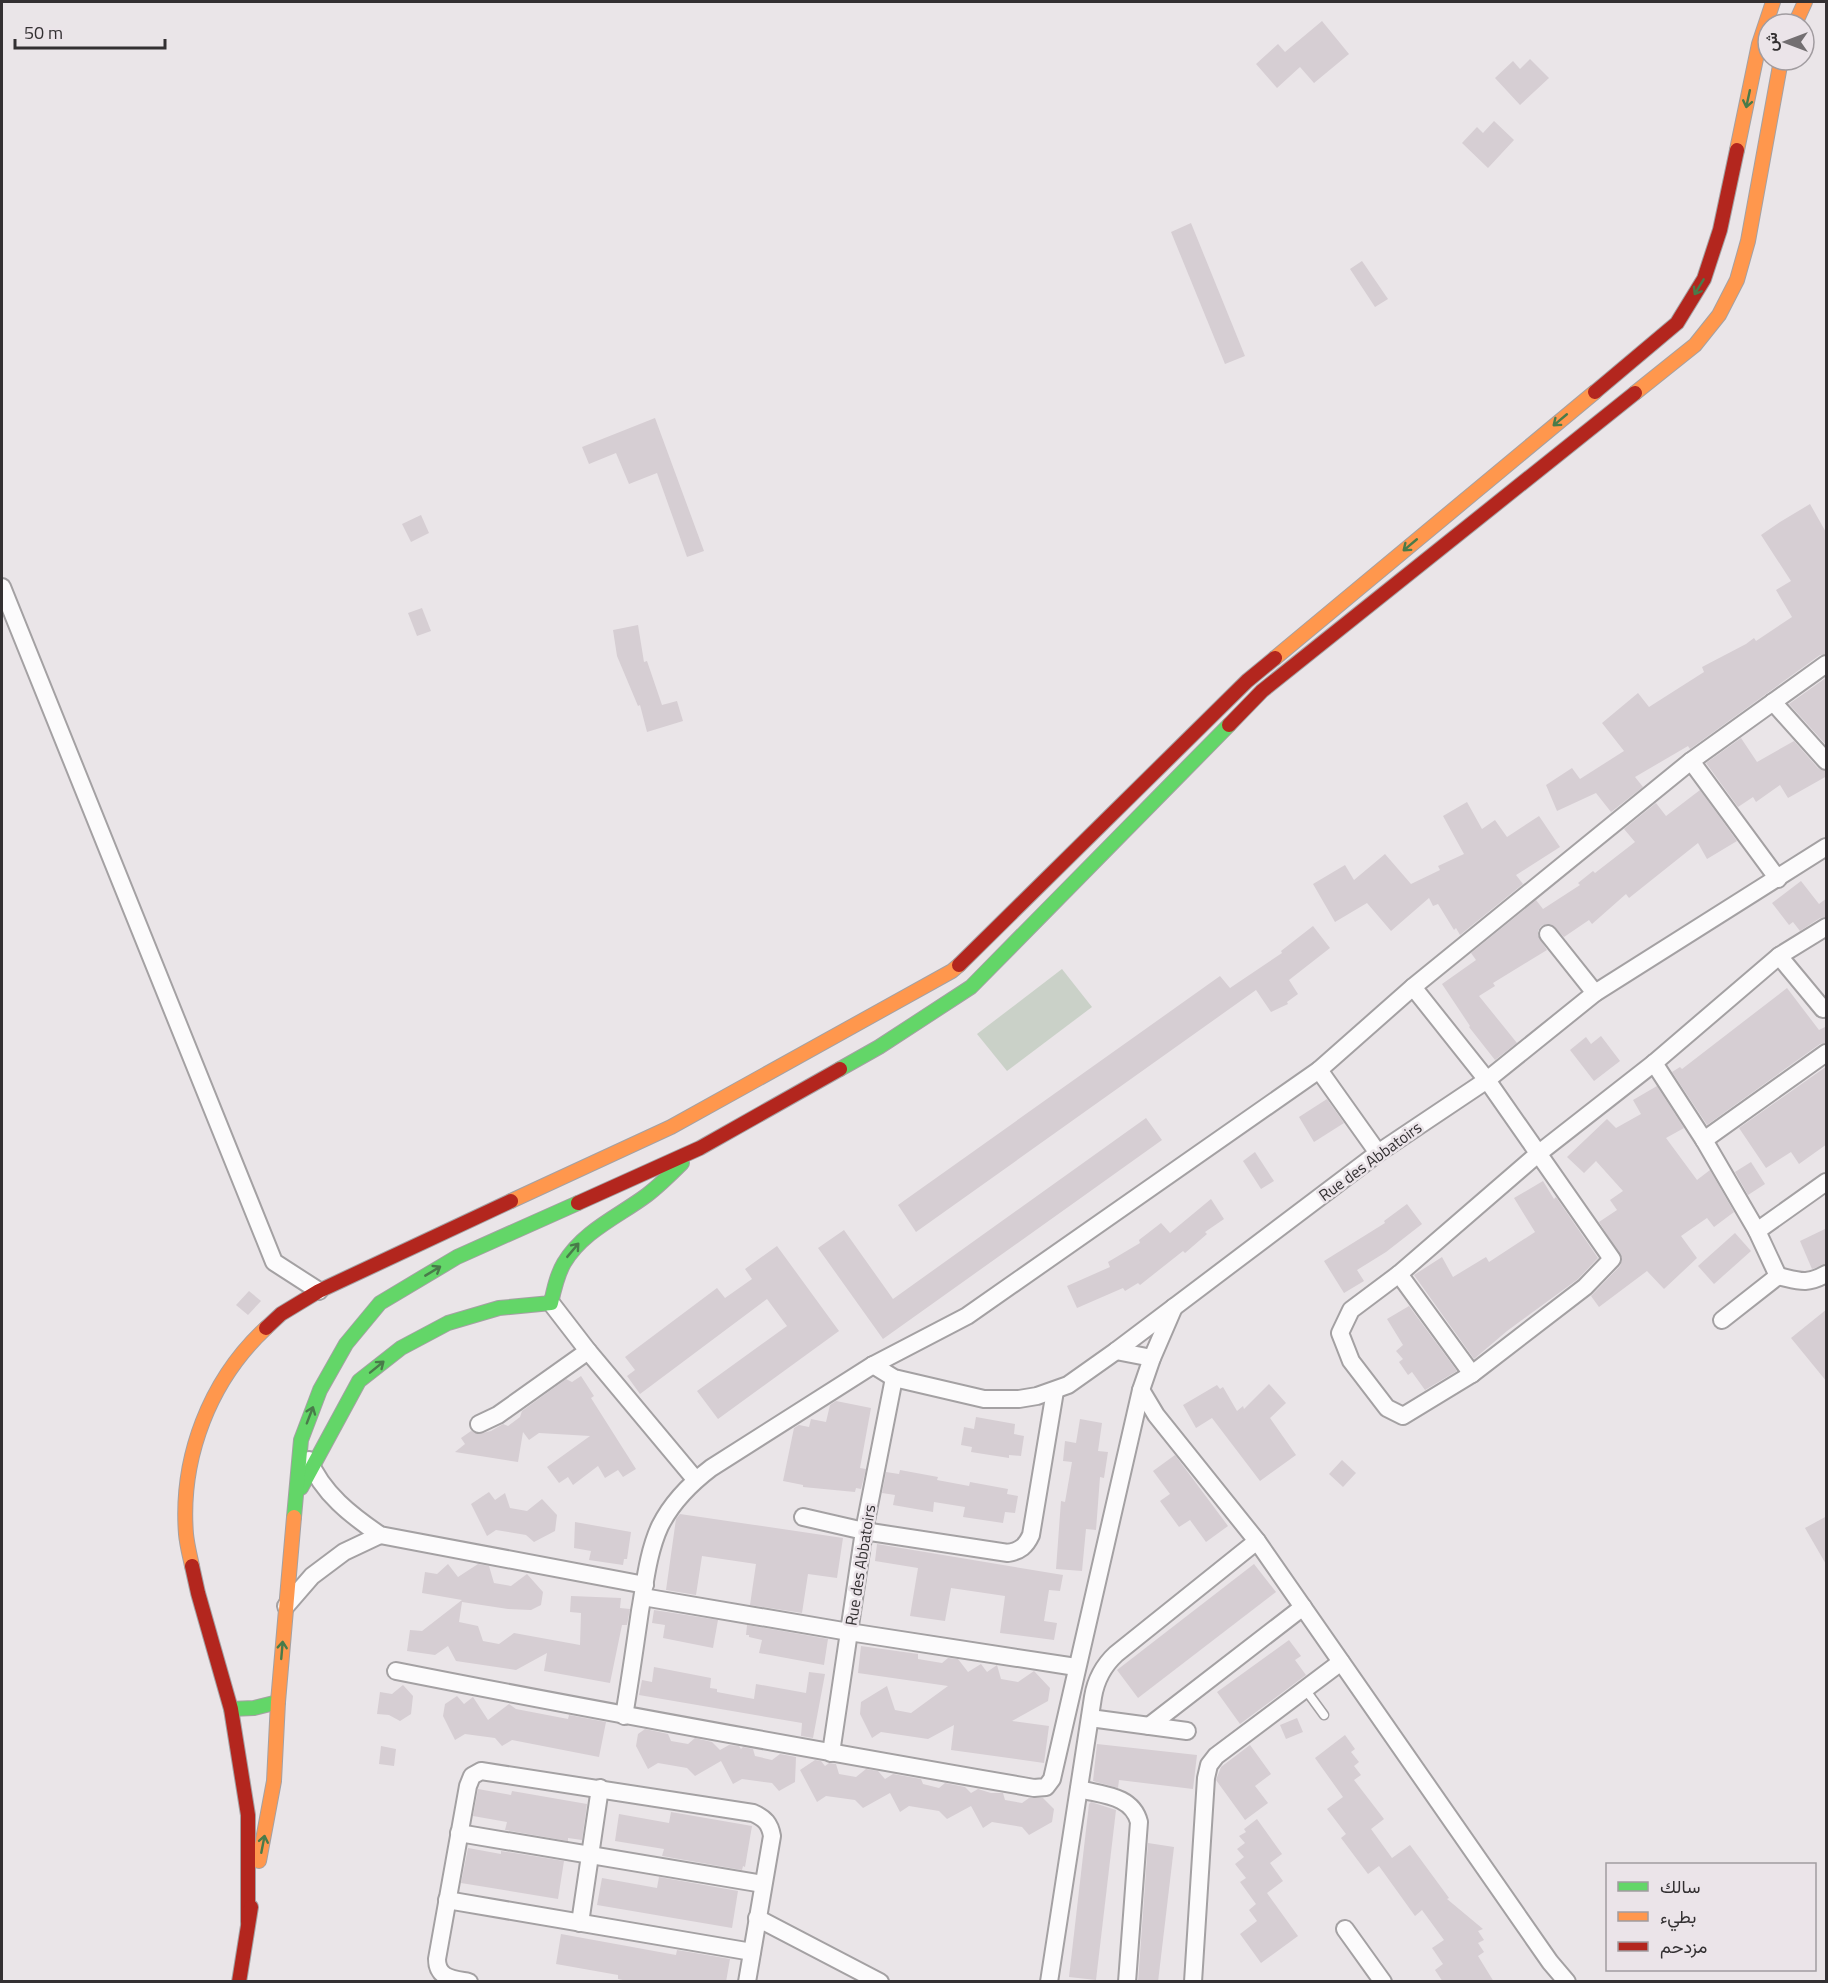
<svg xmlns="http://www.w3.org/2000/svg" width="1828" height="1983" viewBox="0 0 1828 1983" font-family="'Titillium Web',Vazirmatn,sans-serif">
<style>
.green{fill:#cad1c8}
.building{fill:#d6ced3}
.lines{fill:none;stroke-linecap:round;stroke-linejoin:round}
.lane-casing{stroke:#a4a1a3;stroke-width:11}
.street-casing{stroke:#a4a1a3;stroke-width:20}
.fast-casing{stroke:#a4a1a3;stroke-width:16}
.slow-casing{stroke:#a4a1a3;stroke-width:16}
.jam-casing{stroke:#a4a1a3;stroke-width:16}
.lane{stroke:#fcfbfc;stroke-width:8}
.street{stroke:#fcfbfc;stroke-width:16}
.fast{stroke:#63d668;stroke-width:14}
.slow{stroke:#ff974d;stroke-width:14}
.jam{stroke:#b3261e;stroke-width:14}
.oneway{stroke:#497b4a}
.labels{text-anchor:middle;dominant-baseline:central;stroke-width:5;stroke-linejoin:round;paint-order:stroke}
.street-label{font-size:16px;fill:#333032;stroke:#ebe4e9}
</style>
<rect width="100%" height="100%" fill="#eae5e8"/>
<polygon class="green" points="1062,969 1092,1007 1007,1071 977,1034"/>
<g class="building">
<polygon points="1322,21 1349,54 1314,83 1300,67 1277,88 1256,64 1278,44 1285,52"/>
<polygon points="1530,59 1549,78 1520,105 1495,78 1513,61 1520,69"/>
<polygon points="1494,121 1514,140 1488,168 1462,143 1477,127 1483,133"/>
<polygon points="1191,223 1245,356 1225,364 1171,232"/>
<polygon points="1362,261 1388,299 1375,307 1350,269"/>
<polygon points="655,418 704,551 687,557 657,473 629,484 616,453 589,464 582,447"/>
<polygon points="1810,504 1827,534 1827,654 1820,655 1690,749 1688,746 1635,777 1643,787 1611,812 1596,793 1557,811 1546,785 1572,768 1580,779 1624,751 1602,723 1638,693 1649,707 1704,672 1702,667 1746,644 1754,638 1756,641 1792,617 1776,590 1791,581 1761,535 1780,522"/>
<polygon points="421,515 429,533 411,542 402,524"/>
<polygon points="422,608 431,631 417,636 408,613"/>
<polygon points="638,625 644,662 647,661 662,705 677,701 683,721 647,732 640,705 638,706 617,656 613,630"/>
<polygon points="1827,677 1827,746 1789,704"/>
<polygon points="1741,738 1757,762 1794,741 1818,768 1827,771 1827,776 1788,798 1780,785 1756,802 1753,797 1738,807 1706,763"/>
<polygon points="1700,790 1737,841 1707,859 1698,843 1629,898 1626,894 1592,924 1589,920 1564,937 1552,925 1546,924 1541,926 1538,931 1538,936 1547,950 1493,983 1495,986 1479,996 1517,1043 1495,1060 1469,1027 1470,1026 1442,984 1476,960 1471,953 1536,900 1543,909 1580,885 1578,883 1593,871 1595,873 1635,842 1624,829 1656,803 1666,816"/>
<polygon points="1467,802 1482,829 1495,820 1507,837 1539,816 1560,847 1516,875 1523,884 1460,935 1456,928 1454,930 1438,904 1433,906 1429,898 1391,931 1367,903 1335,922 1313,884 1345,865 1354,880 1385,854 1411,884 1440,870 1438,866 1464,854 1443,816"/>
<polygon points="1801,881 1819,904 1827,898 1827,917 1820,918 1800,931 1793,922 1789,925 1772,903"/>
<polygon points="1313,926 1330,948 1289,980 1298,994 1287,1002 1288,1004 1271,1012 1256,990 916,1232 898,1205 1220,976 1230,988 1282,953 1281,951"/>
<polygon points="1787,988 1819,1030 1827,1026 1827,1043 1820,1044 1707,1125 1672,1072 1680,1067 1682,1069"/>
<polygon points="1601,1036 1620,1061 1594,1081 1570,1050 1586,1037 1591,1044"/>
<polygon points="1827,1066 1827,1144 1799,1164 1791,1152 1766,1168 1739,1128"/>
<polygon points="1657,1086 1684,1128 1666,1138 1697,1180 1710,1170 1734,1212 1714,1227 1707,1218 1681,1236 1697,1258 1664,1289 1647,1271 1599,1307 1591,1296 1620,1266 1622,1258 1599,1222 1617,1210 1610,1200 1623,1191 1596,1161 1584,1173 1567,1157 1607,1119 1616,1128 1641,1114 1633,1100"/>
<polygon points="1327,1099 1344,1123 1314,1142 1299,1117"/>
<polygon points="1146,1118 1162,1140 883,1339 818,1248 844,1230 893,1299"/>
<polygon points="1255,1152 1274,1181 1261,1189 1243,1161"/>
<polygon points="1751,1162 1765,1184 1748,1195 1735,1172"/>
<polygon points="1543,1181 1554,1199 1556,1197 1598,1258 1578,1279 1507,1331 1474,1359 1414,1275 1442,1257 1453,1277 1486,1257 1489,1262 1535,1232 1514,1198"/>
<polygon points="1211,1199 1224,1219 1205,1232 1207,1234 1185,1253 1183,1251 1140,1285 1138,1283 1125,1291 1123,1288 1077,1308 1067,1286 1110,1267 1108,1262 1140,1243 1139,1240 1161,1223 1170,1233"/>
<polygon points="1407,1204 1422,1224 1386,1252 1357,1270 1364,1281 1344,1293 1324,1261 1385,1223 1384,1221"/>
<polygon points="1827,1228 1827,1264 1812,1269 1800,1241"/>
<polygon points="1735,1233 1751,1251 1714,1284 1698,1266"/>
<polygon points="777,1246 839,1331 718,1419 697,1391 787,1326 767,1299 640,1394 627,1376 635,1370 625,1357 717,1288 725,1298 752,1279 745,1269"/>
<polygon points="249,1291 261,1301 248,1315 236,1305"/>
<polygon points="1409,1306 1457,1371 1425,1390 1412,1372 1408,1375 1399,1362 1403,1359 1396,1351 1403,1345 1387,1319"/>
<polygon points="1827,1309 1827,1382 1791,1338"/>
<polygon points="581,1376 594,1396 591,1398 636,1469 623,1477 618,1470 605,1478 598,1466 573,1485 568,1477 559,1483 547,1467 590,1436 539,1433 529,1440 523,1432 518,1462 455,1452 465,1444 461,1438 471,1431 479,1434 491,1431 503,1424 508,1426 520,1417 522,1411 566,1379 572,1382"/>
<polygon points="1269,1384 1286,1403 1270,1418 1296,1455 1260,1481 1212,1418 1196,1428 1183,1405 1217,1385 1220,1389 1223,1387 1237,1411 1243,1406 1244,1409"/>
<polygon points="836,1401 871,1408 860,1468 866,1469 861,1489 856,1488 855,1492 803,1487 803,1485 783,1481 794,1428 799,1425 809,1427 811,1419 826,1422 830,1405"/>
<polygon points="976,1417 1015,1424 1014,1434 1024,1436 1021,1456 1009,1455 1009,1458 971,1452 972,1447 961,1445 964,1427 974,1429"/>
<polygon points="1080,1419 1102,1423 1098,1451 1108,1452 1104,1478 1100,1477 1096,1530 1086,1529 1082,1571 1056,1569 1061,1501 1065,1502 1072,1462 1063,1461 1065,1441 1076,1443"/>
<polygon points="1175,1455 1228,1526 1206,1542 1190,1520 1179,1527 1160,1501 1170,1494 1153,1471"/>
<polygon points="1342,1460 1356,1473 1343,1487 1329,1474"/>
<polygon points="900,1470 938,1477 937,1480 969,1486 970,1482 1008,1489 1007,1494 1018,1496 1015,1513 1005,1512 1003,1523 963,1517 965,1507 934,1502 933,1512 893,1505 895,1495 882,1493 886,1472 899,1474"/>
<polygon points="489,1492 495,1500 505,1493 510,1508 527,1511 542,1499 557,1515 555,1531 534,1542 526,1535 496,1530 487,1536 471,1504"/>
<polygon points="680,1514 843,1538 837,1578 808,1574 802,1613 750,1605 756,1564 702,1556 696,1595 666,1590 676,1519"/>
<polygon points="1827,1516 1827,1566 1805,1528"/>
<polygon points="575,1522 631,1532 627,1559 624,1559 623,1565 589,1560 591,1551 574,1548"/>
<polygon points="877,1544 1063,1575 1060,1591 1049,1590 1044,1621 1057,1623 1054,1640 1000,1633 1005,1596 951,1588 945,1621 910,1616 918,1568 875,1561"/>
<polygon points="448,1564 458,1577 478,1564 489,1566 494,1583 511,1586 527,1574 543,1592 541,1605 531,1610 508,1609 462,1602 459,1622 478,1626 483,1641 499,1644 514,1633 580,1645 581,1613 570,1612 571,1596 621,1598 620,1608 630,1609 627,1625 622,1625 610,1683 544,1671 547,1653 516,1670 456,1661 448,1646 435,1655 407,1651 410,1630 422,1631 462,1600 422,1593 425,1572 437,1574"/>
<polygon points="1254,1564 1276,1592 1138,1698 1117,1670"/>
<polygon points="654,1610 718,1620 713,1648 663,1638 665,1625 652,1623"/>
<polygon points="747,1625 828,1639 824,1665 759,1653 762,1640 749,1637 749,1635 746,1635"/>
<polygon points="1289,1640 1301,1656 1295,1660 1306,1675 1240,1724 1217,1692"/>
<polygon points="861,1646 918,1654 918,1659 942,1663 948,1658 958,1659 968,1672 981,1664 987,1672 997,1665 1001,1679 1018,1682 1034,1671 1050,1688 1048,1701 1012,1721 1049,1726 1044,1763 951,1750 954,1725 928,1739 881,1732 872,1738 860,1714 861,1702 887,1686 895,1710 911,1713 948,1686 858,1673"/>
<polygon points="654,1667 711,1678 710,1688 717,1689 717,1692 754,1699 756,1684 806,1693 809,1672 825,1674 813,1738 801,1736 802,1723 639,1695 642,1680 652,1682"/>
<polygon points="403,1685 413,1696 411,1714 400,1721 389,1715 377,1714 380,1692 392,1694"/>
<polygon points="457,1696 464,1704 473,1697 488,1720 509,1704 516,1709 568,1719 569,1715 606,1722 599,1757 512,1740 502,1746 495,1738 465,1734 455,1740 443,1716 445,1704"/>
<polygon points="1297,1718 1303,1732 1286,1739 1280,1725"/>
<polygon points="645,1729 668,1734 671,1741 688,1744 695,1738 712,1742 720,1750 729,1745 739,1746 741,1749 743,1747 753,1749 755,1756 772,1760 780,1754 796,1757 795,1782 779,1791 772,1783 742,1779 733,1784 721,1761 695,1776 687,1768 658,1763 648,1769 636,1746 638,1734"/>
<polygon points="1345,1735 1355,1749 1351,1752 1359,1762 1354,1766 1361,1775 1354,1780 1384,1819 1371,1829 1392,1858 1410,1845 1449,1898 1447,1899 1483,1929 1478,1931 1484,1940 1478,1943 1484,1952 1478,1956 1494,1982 1443,1982 1435,1970 1443,1964 1432,1948 1444,1940 1422,1910 1415,1916 1379,1866 1368,1874 1341,1838 1346,1834 1327,1809 1343,1797 1315,1758"/>
<polygon points="1097,1744 1197,1755 1193,1789 1119,1780 1118,1788 1093,1781"/>
<polygon points="1250,1745 1271,1774 1255,1786 1268,1803 1245,1820 1216,1780 1221,1767"/>
<polygon points="381,1746 396,1749 394,1766 379,1764"/>
<polygon points="815,1760 821,1761 825,1766 829,1763 836,1764 839,1774 856,1777 866,1769 878,1771 885,1779 893,1774 921,1779 923,1784 939,1788 945,1783 965,1787 971,1793 978,1789 991,1793 1003,1793 1005,1800 1022,1803 1029,1798 1043,1798 1054,1809 1052,1822 1029,1835 1022,1827 992,1822 983,1828 971,1806 947,1819 939,1811 909,1806 900,1812 890,1793 863,1808 855,1800 826,1796 817,1802 800,1770"/>
<polygon points="478,1789 511,1795 512,1791 587,1804 582,1840 568,1838 568,1841 505,1830 507,1822 473,1816"/>
<polygon points="1091,1802 1116,1810 1096,1980 1069,1977 1089,1804"/>
<polygon points="671,1812 752,1826 745,1867 743,1866 742,1870 662,1856 664,1849 615,1841 619,1814 669,1823"/>
<polygon points="1257,1819 1282,1854 1270,1863 1283,1881 1267,1893 1298,1936 1261,1963 1240,1934 1257,1921 1249,1910 1256,1904 1240,1882 1246,1878 1235,1864 1244,1857 1237,1849 1245,1843 1239,1836 1246,1832 1244,1829"/>
<polygon points="1148,1843 1174,1847 1158,1982 1138,1982"/>
<polygon points="468,1848 501,1854 501,1851 564,1861 558,1899 461,1883"/>
<polygon points="659,1877 738,1891 732,1928 597,1905 602,1878 657,1888"/>
<polygon points="561,1934 676,1955 677,1950 730,1959 726,1982 632,1982 618,1979 618,1975 556,1964"/>
</g>
<g class="lines">
<defs>
<polyline id="lane" points="1305,1689 1324,1715"/>
<g id="street">
<polyline points="2,587 274,1262 319,1291"/>
<polyline points="1773,702 1826,761"/>
<polyline points="1691,761 1778,879"/>
<polyline points="1548,934 1595,993"/>
<polyline points="1779,956 1826,927"/>
<polyline points="1413,987 1487,1080 1612,1259 1585,1287 1472,1374 1403,1416 1387,1408 1351,1361 1340,1333 1351,1310 1399,1274 1539,1153 1654,1063 1779,956 1823,1009 1826,1008"/>
<polyline points="1654,1063 1704,1140 1757,1231"/>
<polyline points="1319,1070 1378,1153"/>
<polyline points="1704,1140 1826,1053"/>
<polyline points="1399,1274 1472,1374"/>
<path d="M 1778,1276 C 1800,1281 1806,1285 1826,1274"/>
<polyline points="551,1303 588,1351 695,1479"/>
<polyline points="1722,1320 1778,1276 1757,1231 1826,1182"/>
<polyline points="1116,1351 1152,1358"/>
<polyline points="873,1365 894,1378 984,1399 1019,1399 1037,1396 1068,1385 1116,1351 1378,1153 1487,1080 1595,993 1826,847"/>
<polyline points="1141,1390 1156,1415 1257,1541 1550,1962 1567,1982"/>
<polyline points="479,1424 498,1415 588,1351"/>
<path d="M 309,1460 C 322,1493 352,1516 380,1535 L 645,1585"/>
<path d="M 803,1517 L 864,1531 L 1008,1553 C 1020,1551 1026,1546 1031,1535 L 1055,1391"/>
<polyline points="643,1597 849,1632 1076,1667"/>
<polyline points="286,1606 312,1576 344,1552 380,1535"/>
<path d="M 396,1671 C 608,1713 821,1751 1034,1788 L 1046,1787 L 1052,1779 L 1141,1390 L 1152,1358 L 1174,1307"/>
<path d="M 624,1716 C 630,1681 635,1646 640,1611 C 645,1583 648,1552 660,1526 C 672,1502 690,1484 711,1468 L 873,1365 L 967,1316 L 1319,1070 L 1413,987 L 1691,761 L 1826,664"/>
<polyline points="1090,1718 1187,1731"/>
<polyline points="1149,1726 1303,1607"/>
<polyline points="831,1753 864,1531 894,1378"/>
<path d="M 1079,1789 C 1102,1795 1132,1795 1139,1822 L 1127,1982"/>
<polyline points="459,1833 763,1884"/>
<polyline points="447,1900 752,1952"/>
<polyline points="757,1918 880,1982"/>
<polyline points="580,1923 600,1788"/>
<polyline points="1345,1929 1383,1982"/>
<path d="M 469,1982 C 454,1979 437,1979 437,1959 L 468,1786 L 472,1776 L 481,1771 L 753,1813 C 765,1818 770,1824 772,1836 L 747,1982"/>
<path d="M 1049,1982 L 1093,1697 C 1096,1679 1103,1666 1116,1654 L 1257,1541"/>
<polyline points="1193,1982 1206,1778 1209,1765 1216,1756 1341,1662"/>
</g>
<g id="fast">
<polyline points="840,1069 879,1047 971,987 1229,725"/>
<path d="M 301,1488 L 359,1381 L 401,1348 L 448,1323 L 499,1308 L 551,1303 C 554,1289 557,1275 564,1263 C 583,1231 619,1216 647,1195 C 660,1185 671,1174 682,1163"/>
<polyline points="294,1517 301,1440 320,1390 346,1344 380,1303 457,1257 578,1203"/>
<polyline points="231,1709 254,1708 278,1702"/>
</g>
<g id="slow">
<polyline points="1795,24 1805,2"/>
<polyline points="1737,150 1759,44 1773,2"/>
<polyline points="1635,393 1695,345 1719,315 1737,280 1748,241 1781,60"/>
<polyline points="1275,658 1595,392"/>
<polyline points="511,1201 671,1127 952,971 959,965"/>
<path d="M 192,1566 C 190,1556 187,1545 186,1534 C 180,1457 210,1380 266,1328"/>
<polyline points="259,1861 274,1781 278,1702 294,1517"/>
</g>
<g id="jam">
<polyline points="1595,392 1677,323 1704,279 1720,230 1737,150"/>
<polyline points="1229,725 1262,691 1635,393"/>
<polyline points="959,965 1247,681 1275,658"/>
<polyline points="578,1203 700,1148 840,1069"/>
<polyline points="266,1328 281,1314 319,1291 511,1201"/>
<polyline points="192,1566 198,1593 231,1709 248,1815 248,1922"/>
<polyline points="239,1982 251,1907"/>
</g>
</defs>
<use href="#lane" class="lane-casing"/>
<use href="#street" class="street-casing"/>
<use href="#fast" class="fast-casing"/>
<use href="#slow" class="slow-casing"/>
<use href="#jam" class="jam-casing"/>
<use href="#lane" class="lane"/>
<use href="#street" class="street"/>
<use href="#fast" class="fast"/>
<use href="#slow" class="slow"/>
<use href="#jam" class="jam"/>
</g>
<defs><path id="oneway-shaft" d="M-6 0H5M1.5-3L5.5 0L1.5 3" fill="none" stroke-width="1.6" stroke-linecap="round" stroke-linejoin="round" transform="scale(1.5)"/></defs>
<g class="oneway">
<use href="#oneway-shaft" transform="translate(1748 99) rotate(102)"/>
<use href="#oneway-shaft" transform="translate(1699 287) rotate(121)"/>
<use href="#oneway-shaft" transform="translate(1560 420) rotate(140)"/>
<use href="#oneway-shaft" transform="translate(1410 545) rotate(140)"/>
<use href="#oneway-shaft" transform="translate(573 1250) rotate(-50)"/>
<use href="#oneway-shaft" transform="translate(433 1271) rotate(-31)"/>
<use href="#oneway-shaft" transform="translate(377 1367) rotate(-39)"/>
<use href="#oneway-shaft" transform="translate(310 1415) rotate(-69)"/>
<use href="#oneway-shaft" transform="translate(282 1650) rotate(-85)"/>
<use href="#oneway-shaft" transform="translate(263 1844) rotate(-79)"/>
</g>
<g class="labels">
<g class="street-label">
<text transform="translate(1370 1161) rotate(-36)">Rue des Abbatoirs</text>
<text transform="translate(860 1565) rotate(-81)">Rue des Abbatoirs</text>
</g>
</g>
<rect width="1828" height="1983" fill="none" stroke="#333032" stroke-width="6"/>
<rect x="1606" y="1863" width="210" height="108" fill="#ebe4e9" stroke="#a19ca0" stroke-width="1.5"/>
<rect x="1618" y="1882" width="30" height="9" fill="#63d668" stroke="#a19ca0" stroke-width="1.5"/>
<text x="1660" y="1893" font-size="18" fill="#333032">سالك</text>
<rect x="1618" y="1912" width="30" height="9" fill="#ff974d" stroke="#a19ca0" stroke-width="1.5"/>
<text x="1660" y="1923" font-size="18" fill="#333032">بطيء</text>
<rect x="1618" y="1942" width="30" height="9" fill="#b3261e" stroke="#a19ca0" stroke-width="1.5"/>
<text x="1660" y="1953" font-size="18" fill="#333032">مزدحم</text>
<g transform="translate(1786 42) rotate(270)"><circle r="28" fill="#ebe4e9" stroke="#a19ca0" stroke-width="1.5"/>
<path d="M0-4.5L10 22L0 15L-10 22Z" fill="#736f72"/>
<text y="-9" font-size="16" font-weight="bold" text-anchor="middle" fill="#333032">ش</text>
</g>
<path d="M15 39v9h150v-9" fill="none" stroke="#333032" stroke-width="3"/>
<text x="24" y="39" font-size="18" fill="#333032" stroke="#ebe4e9" stroke-width="4.5" paint-order="stroke">50 m</text>
</svg>
